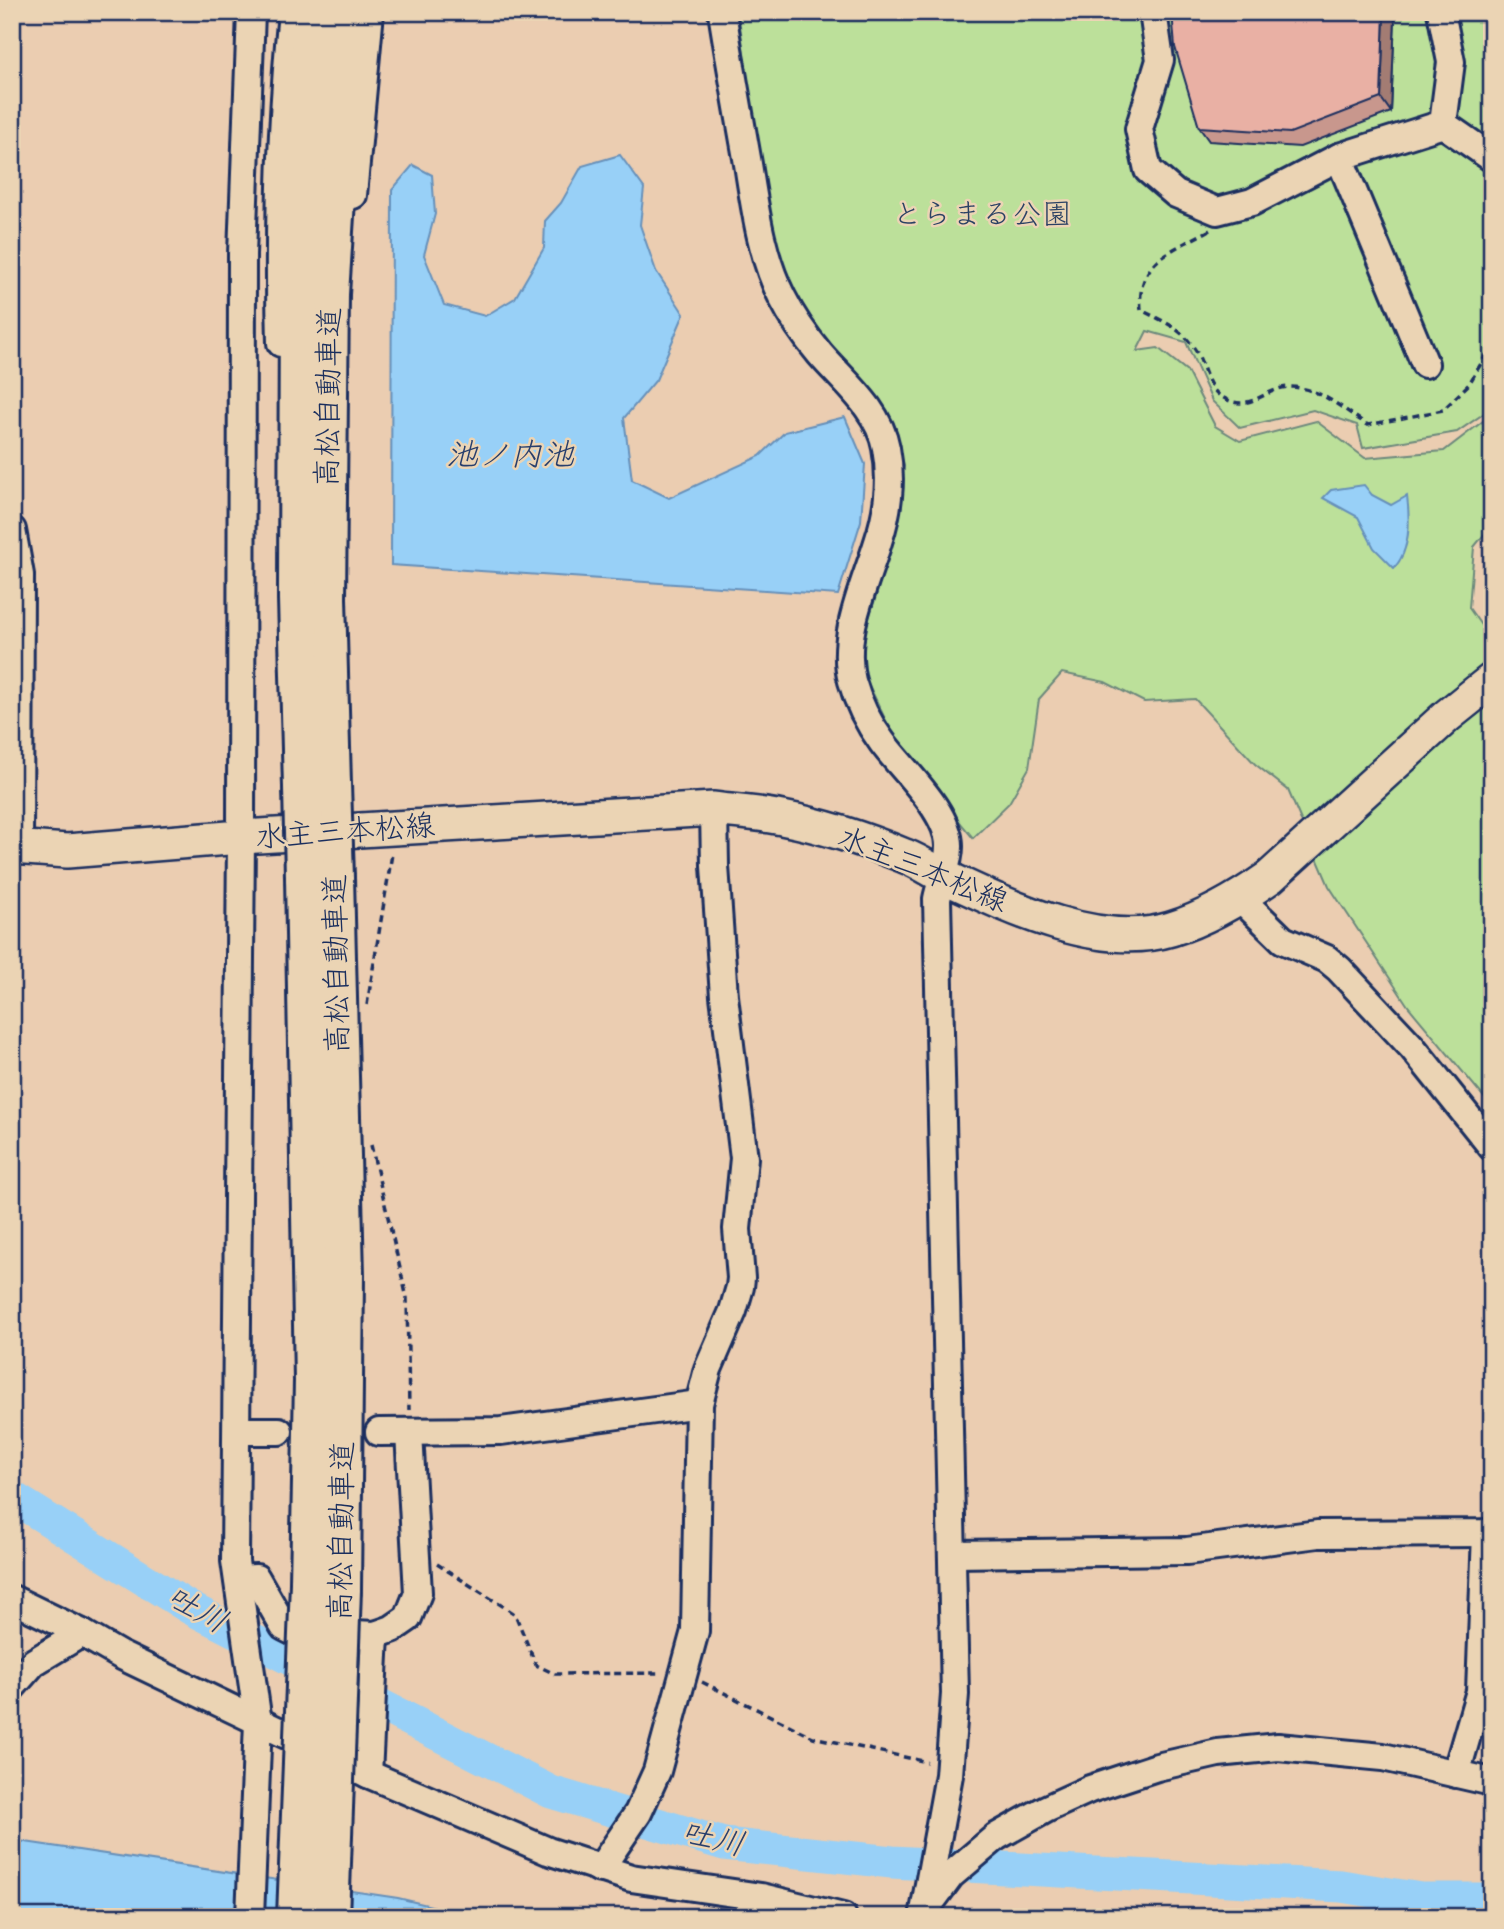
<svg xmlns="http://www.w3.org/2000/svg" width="1504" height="1929" viewBox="0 0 1504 1929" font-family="Caveat,'Klee One',sans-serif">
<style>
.green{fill:#bce09a;stroke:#6c887c;stroke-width:2}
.water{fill:#98d0f7;stroke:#6690ba;stroke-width:2}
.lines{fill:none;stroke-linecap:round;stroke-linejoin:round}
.river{stroke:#98d0f7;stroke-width:33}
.minor-casing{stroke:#1b2f5e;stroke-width:32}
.major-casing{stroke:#1b2f5e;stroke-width:38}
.highway-casing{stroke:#1b2f5e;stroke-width:44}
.path{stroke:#1b2f5e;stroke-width:3.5;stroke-dasharray:7 5;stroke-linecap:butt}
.minor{stroke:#ebd4b4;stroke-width:26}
.major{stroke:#ebd4b4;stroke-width:33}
.highway{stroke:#ebd4b4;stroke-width:38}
.highway-bridge-casing{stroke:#1b2f5e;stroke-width:44;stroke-linecap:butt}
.highway-bridge{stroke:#ebd4b4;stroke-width:38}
.wall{fill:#c8978d;stroke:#1b2f5e;stroke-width:2}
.shaded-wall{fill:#a37b73;stroke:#1b2f5e;stroke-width:2}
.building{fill:#e9b0a4;stroke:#1b2f5e;stroke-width:2}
.labels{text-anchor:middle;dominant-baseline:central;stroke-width:5;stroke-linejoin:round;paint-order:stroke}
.park-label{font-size:30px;fill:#2b4164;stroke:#ebd4b4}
.street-label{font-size:30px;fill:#1b2f5e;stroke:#ebd4b4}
.water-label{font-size:32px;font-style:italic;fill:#283f6d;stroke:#ebd4b4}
</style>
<rect width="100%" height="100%" fill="#ebcdb1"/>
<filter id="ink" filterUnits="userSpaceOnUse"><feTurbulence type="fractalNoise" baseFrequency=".0143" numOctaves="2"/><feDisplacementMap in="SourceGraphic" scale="14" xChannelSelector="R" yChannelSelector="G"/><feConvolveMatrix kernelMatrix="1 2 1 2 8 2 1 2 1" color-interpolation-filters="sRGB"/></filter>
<g filter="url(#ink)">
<polygon class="green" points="738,12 1492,12 1492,398 1486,412 1457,432 1363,448 1357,425 1313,410 1240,428 1212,401 1186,342 1147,331 1137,351 1158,348 1187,371 1215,426 1240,441 1316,421 1365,458 1444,451 1487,418 1492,410 1492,525 1474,547 1469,608 1492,641 1492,1107 1408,1006 1329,886 1288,790 1255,764 1195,699 1144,702 1105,682 1062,673 1039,699 1029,768 1009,803 973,838 899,748 866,679 862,640 877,593 904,466 884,412 815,328 781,271 761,169"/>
<g class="water">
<polygon points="620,155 644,188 640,225 656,271 684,314 656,380 624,418 632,480 669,498 760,456 785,432 845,417 865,464 861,521 838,595 391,565 392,190 413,165 432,175 435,214 424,255 444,305 485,316 515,298 544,248 545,221 561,203 582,166"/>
<path d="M 1364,485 L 1372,495 L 1391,505 L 1407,496 C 1410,520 1411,550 1394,568 L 1374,548 L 1358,517 L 1323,498 L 1331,490 Z"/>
<polygon points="12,1840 398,1898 477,1917 12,1917"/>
</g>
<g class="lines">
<polyline class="river" points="12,1497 190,1608 551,1792 724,1844 892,1862 1341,1886 1421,1899 1492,1899"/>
<defs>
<g id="minor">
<path d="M 722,12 C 730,63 739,113 748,164 C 755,208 761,256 782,297 C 792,317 805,336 820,354 C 844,382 879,409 886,448 C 892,479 888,512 878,542 C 865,585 840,635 852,681 C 858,703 868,723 882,742 C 902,770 950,812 949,847 C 949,864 940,883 937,899 L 955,1694 L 949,1775 L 923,1917"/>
<polyline points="1153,12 1160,60 1139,129 1148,170 1176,194 1217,211 1252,202 1339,157 1443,124 1451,62 1441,12"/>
<polyline points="1443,124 1492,158"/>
<polyline points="1339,157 1425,364"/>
<polyline points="353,195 370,12"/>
<path d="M 281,343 C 278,233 281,122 292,12"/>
<polyline points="12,530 20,575 19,848"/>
<polyline points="1240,898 1283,940 1327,959 1339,969 1412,1047 1492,1147"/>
<polyline points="238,1431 279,1431"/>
<polyline points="379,1432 501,1431 699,1404"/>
<polyline points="954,1554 1187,1551 1318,1534 1486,1533 1492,1531"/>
<polyline points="238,1579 256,1578 284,1627 292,1631 375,1635 392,1629 408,1618 418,1593 409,1433"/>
<polyline points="12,1599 82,1633 120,1655 368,1774 548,1851 631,1878 761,1897 843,1917"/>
<polyline points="12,1687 34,1662 82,1633"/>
<polyline points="368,1774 375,1635"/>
<polyline points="1456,1774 1480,1691 1486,1533"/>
<polyline points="600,1869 638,1813 657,1771 695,1631 699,1404 708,1369 733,1311 740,1287 741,1278 737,1229 744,1158 724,996 715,866 714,809"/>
<polyline points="928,1906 951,1875 996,1837 1046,1809 1090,1789 1157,1767 1218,1753 1278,1747 1383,1757 1492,1782"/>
<polyline points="250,1917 258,1722 235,1561 241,837 242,254 251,12"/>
</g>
<path id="major" d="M 12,847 L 67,851 L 241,837 L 714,809 C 736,812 760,813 782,818 C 824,826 866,840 905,856 C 918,861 930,869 943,876 C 1007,906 1099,951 1171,929 C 1207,918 1240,898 1270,877 L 1447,716 L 1492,680"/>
<g id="highway">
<polyline points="331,784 326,598 329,294 347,12"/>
<polyline points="303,787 298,599 299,290 313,12"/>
<polyline points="305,877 314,1381 310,1583"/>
<polyline points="334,878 344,1275 341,1590"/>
</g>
</defs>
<use href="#minor" class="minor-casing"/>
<use href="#major" class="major-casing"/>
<use href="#highway" class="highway-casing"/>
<g class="path">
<path d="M 1210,230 C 1172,251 1136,260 1141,310 C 1163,321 1182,328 1196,351 C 1204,364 1207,389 1222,397 C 1251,415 1265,386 1292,387 C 1323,389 1343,410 1368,425 L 1443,410 L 1469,384 L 1492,345"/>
<polyline points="367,1005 392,854"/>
<polyline points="371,1145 407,1298 409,1410"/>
<polyline points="437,1564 515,1614 536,1665 555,1674 662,1673"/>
<polyline points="702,1682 813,1737 927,1762"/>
</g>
<use href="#minor" class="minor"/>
<use href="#major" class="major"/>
<use href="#highway" class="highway"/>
<defs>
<g id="highway-bridge">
<polyline points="331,784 334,878"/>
<polyline points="303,787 305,877"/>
<polyline points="297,1917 310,1583"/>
<polyline points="329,1917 341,1590"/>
</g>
</defs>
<use href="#highway-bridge" class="highway-bridge-casing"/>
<use href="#highway-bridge" class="highway-bridge"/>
</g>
<polygon class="wall" points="1172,12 1393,12 1395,17 1391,112 1300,147 1209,141 1199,127"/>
<polygon class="shaded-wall" points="1384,12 1393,12 1395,17 1391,112 1381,98"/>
<polygon class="building" points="1172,12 1384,12 1381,98 1290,133 1199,127 1175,47"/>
</g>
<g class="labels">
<g class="park-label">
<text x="982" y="214">とらまる公園</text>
</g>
<g class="street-label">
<text transform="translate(328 397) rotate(-89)">高松自動車道</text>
<text transform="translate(345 831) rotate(-4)">水主三本松線</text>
<text transform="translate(923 869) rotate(22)">水主三本松線</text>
<text transform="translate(336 964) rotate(-91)">高松自動車道</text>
<text transform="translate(341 1531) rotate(-89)">高松自動車道</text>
</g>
<g class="water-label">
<text x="510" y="454">池ノ内池</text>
<text transform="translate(197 1609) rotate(29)">吐川</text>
<text transform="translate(713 1838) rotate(13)">吐川</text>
</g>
</g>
<rect width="1504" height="1929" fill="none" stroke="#ebd4b4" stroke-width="42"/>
<rect x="21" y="21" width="1462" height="1887" fill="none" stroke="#1b2f5e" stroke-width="2.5" filter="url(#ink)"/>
</svg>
